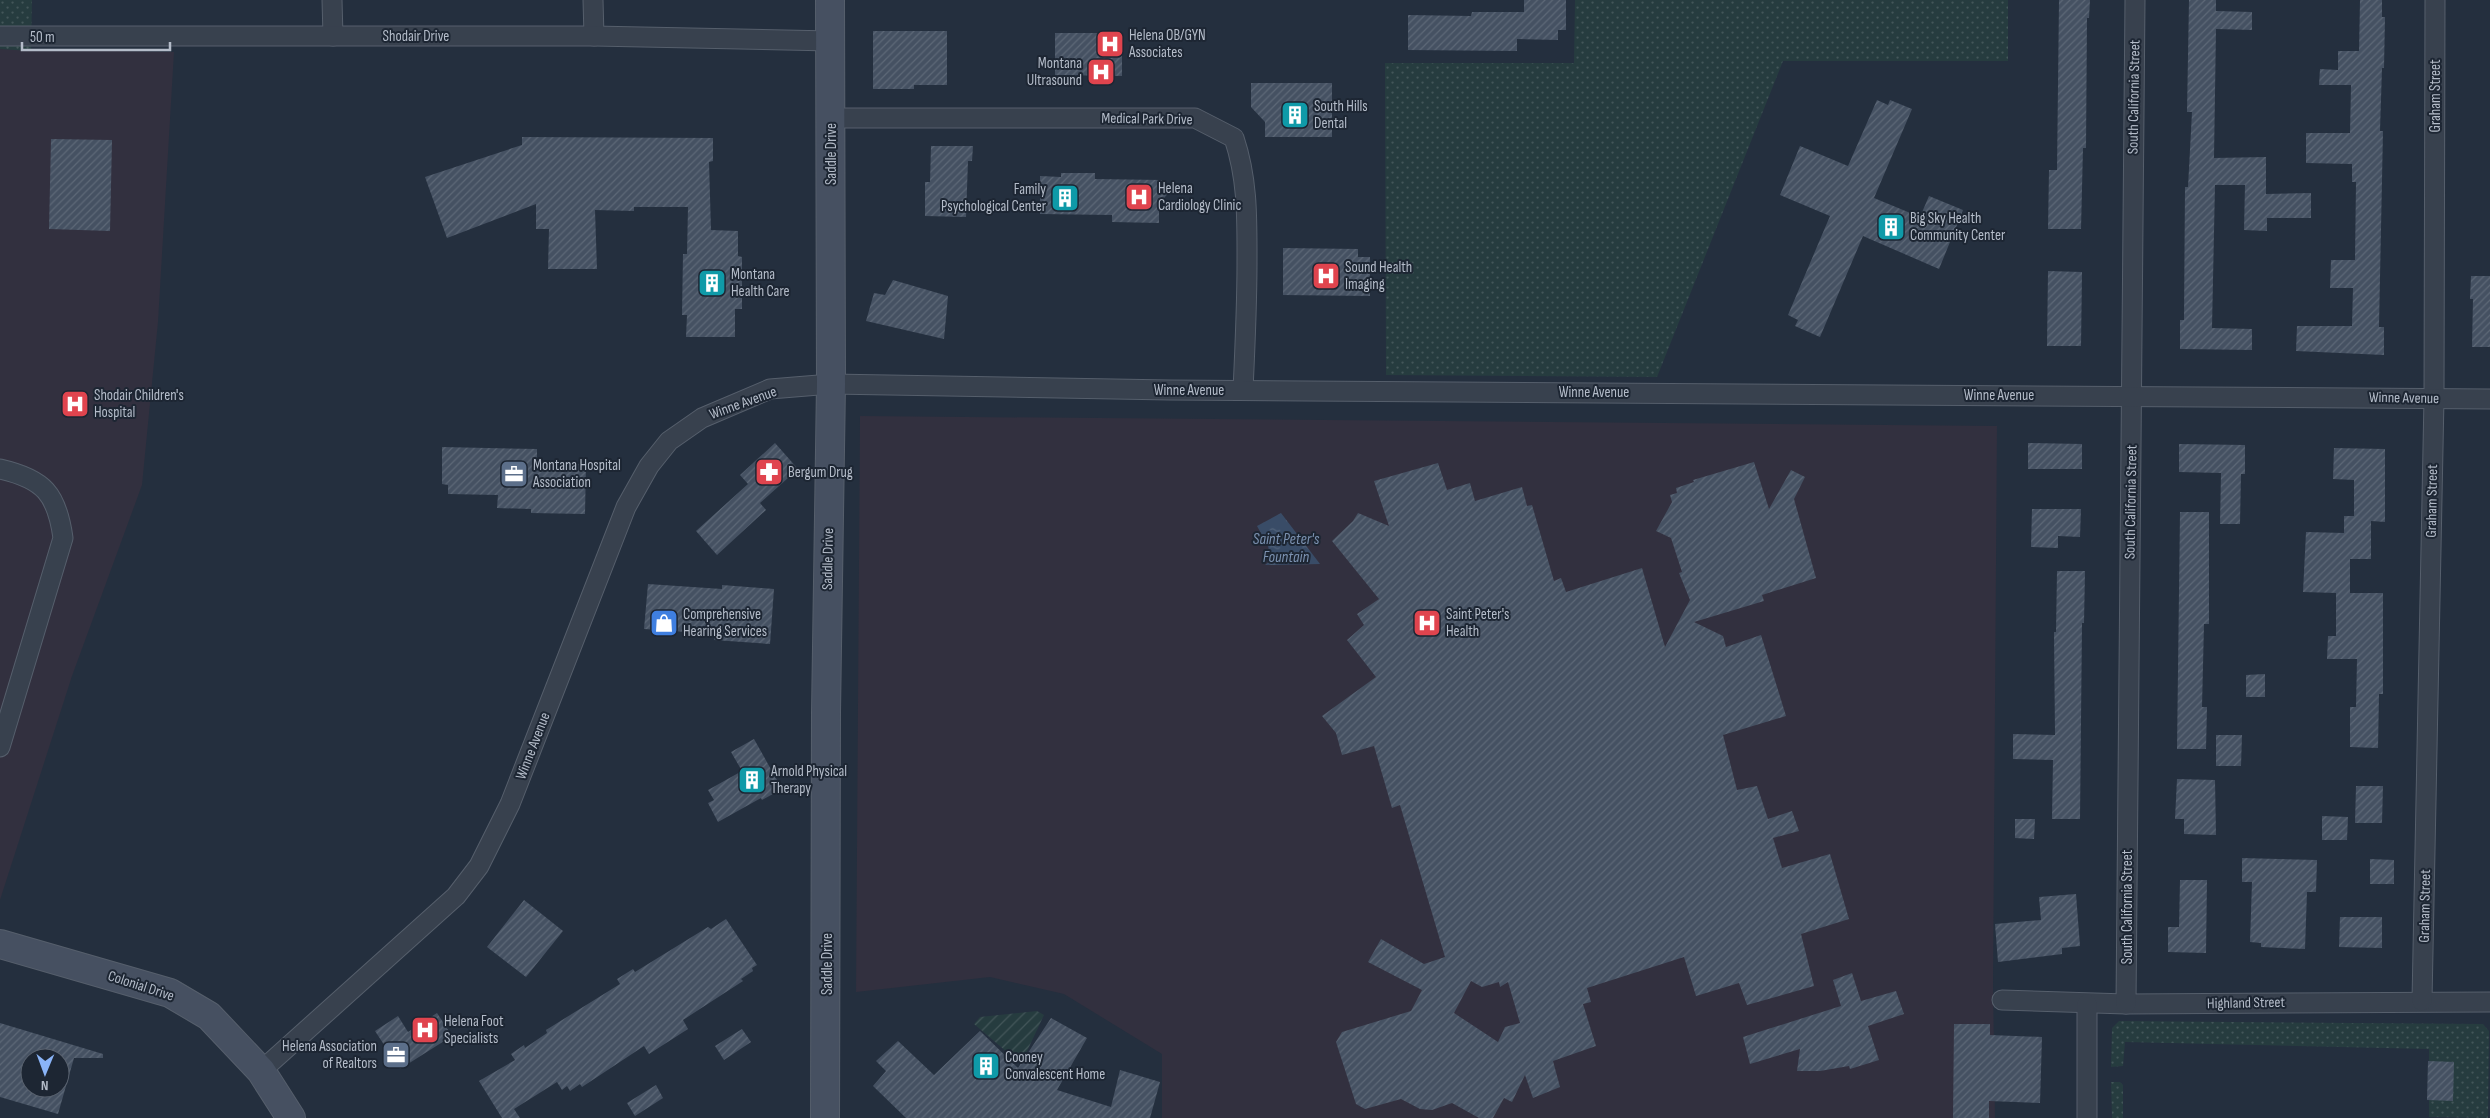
<svg xmlns="http://www.w3.org/2000/svg" width="2490" height="1118" viewBox="0 0 2490 1118" font-family="'Sofia Sans Condensed',sans-serif">
<style>
.medical{fill:#32303f}
.grass{fill:url(#grass-dots)}
.garden{fill:url(#garden-furrows)}
.water{fill:url(#water-ripples)}
.building{fill:url(#building-hatch);fill-rule:evenodd}
.lines{fill:none;stroke-linecap:round;stroke-linejoin:round}
.street-casing{stroke:#565f6c;stroke-width:21}
.secondary-casing{stroke:#565f6c;stroke-width:30}
.street{stroke:#38414e;stroke-width:19}
.secondary{stroke:#465061;stroke-width:28}
.labels{text-anchor:middle;dominant-baseline:central;stroke-width:4;stroke-linejoin:round;paint-order:stroke}
.poi-label{font-size:15px;fill:#b4bcc9;stroke:#1d2633;text-anchor:start}
.street-label{font-size:15px;fill:#b4bcc9;stroke:#1d2633}
.water-label{font-size:16px;font-style:italic;fill:#7c92b1;stroke:#1d2633}
</style>
<defs>
<pattern id="grass-dots" width="8" height="8" patternUnits="userSpaceOnUse" patternTransform="scale(1.25)"><rect width="8" height="8" fill="#263c3f"/><path d="M2 2h.1M6 6h.1" fill="none" stroke="#435659" stroke-width="1.8" stroke-linecap="round"/></pattern>
<pattern id="garden-furrows" width="10" height="10" patternUnits="userSpaceOnUse" patternTransform="scale(1.25)"><rect width="10" height="10" fill="#263c3f"/><path d="M-1 1l2-2M0 10L10 0M9 11l2-2" fill="none" stroke="#435659"/></pattern>
<pattern id="water-ripples" width="26" height="14" patternUnits="userSpaceOnUse" patternTransform="scale(1.25)"><rect width="26" height="14" fill="#394c67"/><path d="M2 4q2-2 4 0t4 0M15 11q2-2 4 0t4 0" fill="none" stroke="#53647b"/></pattern>
<pattern id="building-hatch" width="6" height="6" patternUnits="userSpaceOnUse" patternTransform="scale(1.25)"><rect width="6" height="6" fill="#455162"/><path d="M-1 1l2-2M0 6l6-6M5 7l2-2" fill="none" stroke="#5d6877"/></pattern>
</defs>
<rect width="100%" height="100%" fill="#242f3e"/>
<g class="medical">
<polygon points="0,49 174,52 158,322 142,485 72,676 0,900"/>
<polygon points="860,416 1997,426 1993,984 1995,1118 1162,1118 1162,1054 1064,994 990,977 856,992"/>
</g>
<g class="grass">
<polygon points="0,0 32,0 31,51 0,49"/>
<polygon points="1575,0 2008,0 2008,61 1783,61 1657,377 1386,375 1385,63 1574,63"/>
<polygon points="2119,1021 2483,1024 2489,1031 2488,1118 2429,1117 2429,1049 2125,1042 2123,1066 2111,1067 2112,1028"/>
<polygon points="2111,1082 2120,1082 2123,1085 2123,1118 2112,1118"/>
</g>
<polygon class="garden" points="1037,1011 1044,1015 1021,1064 974,1024 980,1017"/>
<polygon class="water" points="1281,513 1320,564 1265,565 1271,560 1268,546 1257,526"/>
<g class="building">
<polygon points="1524,0 1566,0 1566,30 1558,30 1558,40 1517,39 1517,51 1408,50 1408,15 1471,16 1472,12 1524,12"/>
<polygon points="2059,0 2090,0 2089,18 2087,18 2086,148 2083,148 2081,229 2048,229 2049,170 2057,170"/>
<polygon points="2189,0 2216,0 2216,11 2252,12 2252,30 2216,29 2214,158 2266,157 2266,194 2311,193 2311,218 2267,218 2267,231 2244,230 2245,185 2215,185 2212,328 2252,329 2252,350 2180,349 2180,320 2184,320 2185,187 2188,187 2192,112 2187,112"/>
<polygon points="2360,0 2382,0 2382,17 2385,17 2384,68 2382,68 2380,131 2383,131 2379,327 2384,327 2384,355 2296,351 2297,326 2352,326 2353,288 2330,288 2331,260 2355,260 2356,182 2352,182 2352,164 2306,163 2306,133 2350,133 2351,85 2319,85 2320,69 2338,70 2338,51 2359,51"/>
<polygon points="873,31 947,31 947,85 914,85 914,89 873,89"/>
<polygon points="1055,33 1122,33 1122,76 1055,75"/>
<polygon points="1251,83 1332,83 1332,137 1265,137 1265,122 1251,107"/>
<polygon points="1877,100 1888,105 1890,100 1912,109 1874,198 1920,217 1929,196 1963,210 1939,269 1863,236 1820,337 1795,326 1798,320 1788,315 1830,216 1780,195 1800,146 1848,166"/>
<polygon points="522,137 713,138 713,161 709,162 711,230 738,231 738,256 742,257 742,309 735,309 735,337 686,337 687,315 682,315 683,254 687,254 688,207 634,207 634,211 595,210 597,269 548,269 549,229 536,229 536,204 447,238 425,177 522,145"/>
<polygon points="51,139 112,140 110,231 49,229"/>
<polygon points="931,146 973,146 972,161 968,161 966,217 925,216 925,182 930,182"/>
<polygon points="1061,173 1095,173 1095,179 1161,180 1171,190 1159,204 1159,223 1112,222 1112,215 1040,214 1040,176 1061,177"/>
<polygon points="1283,248 1358,249 1358,257 1370,257 1370,296 1283,295"/>
<polygon points="2048,271 2082,272 2081,346 2047,346"/>
<polygon points="2471,276 2490,276 2490,347 2472,347 2473,299 2470,299"/>
<polygon points="893,280 948,296 944,339 866,321 874,293 885,295"/>
<polygon points="775,443 798,469 760,503 766,510 717,555 696,531 748,484 740,475"/>
<polygon points="2028,443 2082,444 2082,469 2028,469"/>
<polygon points="2179,444 2245,445 2245,474 2241,474 2240,524 2220,524 2221,473 2179,472"/>
<polygon points="442,447 537,449 537,463 586,464 585,514 531,513 531,509 497,508 498,495 448,494 448,485 442,484"/>
<polygon points="2334,448 2385,449 2385,522 2371,521 2371,559 2350,559 2350,593 2383,593 2383,694 2379,694 2378,748 2350,747 2350,707 2356,707 2357,659 2327,659 2328,636 2336,636 2336,593 2303,592 2306,532 2344,533 2344,516 2354,516 2354,480 2333,479"/>
<path d="M 1754,462 L 1769,509 L 1791,470 L 1805,477 L 1794,499 L 1816,578 L 1762,595 L 1764,601 L 1694,622 L 1723,636 L 1726,647 L 1761,635 L 1786,716 L 1723,735 L 1737,790 L 1757,786 L 1768,819 L 1792,811 L 1799,831 L 1773,838 L 1782,868 L 1830,854 L 1849,919 L 1801,934 L 1814,986 L 1747,1005 L 1739,983 L 1696,996 L 1684,957 L 1587,988 L 1591,1002 L 1583,1004 L 1596,1046 L 1553,1061 L 1560,1087 L 1533,1098 L 1525,1075 L 1512,1102 L 1504,1098 L 1493,1118 L 1479,1118 L 1452,1103 L 1432,1110 L 1420,1109 L 1401,1099 L 1365,1109 L 1356,1104 L 1336,1042 L 1342,1032 L 1411,1011 L 1422,990 L 1368,962 L 1381,939 L 1424,964 L 1445,957 L 1400,805 L 1392,808 L 1374,746 L 1342,755 L 1336,733 L 1322,716 L 1376,677 L 1347,640 L 1364,625 L 1357,614 L 1379,599 L 1332,541 L 1353,521 L 1358,513 L 1389,526 L 1374,481 L 1438,463 L 1447,490 L 1470,483 L 1475,501 L 1522,487 L 1527,506 L 1532,505 L 1554,581 L 1561,578 L 1566,592 L 1642,568 L 1665,647 L 1690,600 L 1679,573 L 1682,572 L 1671,538 L 1656,531 L 1672,502 L 1670,495 L 1677,493 L 1676,488 L 1694,482 L 1693,480 ZM 1471,981 L 1482,987 L 1499,982 L 1500,987 L 1508,982 L 1520,1023 L 1505,1027 L 1498,1042 L 1454,1013 Z"/>
<polygon points="2032,509 2081,509 2080,537 2058,536 2058,548 2031,547"/>
<polygon points="2180,512 2209,512 2209,624 2204,624 2202,707 2207,707 2206,749 2177,749"/>
<polygon points="2057,571 2085,571 2084,623 2082,623 2080,819 2052,819 2053,760 2013,759 2013,734 2055,735 2054,632 2056,632"/>
<polygon points="648,584 722,589 722,585 774,589 770,644 714,640 715,634 644,629"/>
<polygon points="2265,674 2265,697 2246,697 2246,675"/>
<polygon points="2216,735 2242,735 2241,766 2216,766"/>
<polygon points="754,739 782,789 762,800 761,798 718,822 708,803 714,800 708,790 742,771 731,752"/>
<polygon points="2177,779 2215,780 2216,835 2184,834 2184,819 2175,819"/>
<polygon points="2356,786 2383,786 2382,823 2355,823"/>
<polygon points="2322,816 2348,817 2347,840 2322,840"/>
<polygon points="2015,819 2035,819 2034,839 2015,838"/>
<polygon points="2242,858 2317,860 2316,892 2307,892 2305,949 2261,947 2261,943 2250,942 2252,882 2242,882"/>
<polygon points="2370,859 2394,860 2394,884 2370,884"/>
<polygon points="2180,880 2207,880 2206,953 2168,952 2168,927 2179,927"/>
<polygon points="2076,894 2080,946 2062,948 2062,954 1998,962 1995,924 2041,920 2039,897"/>
<polygon points="524,900 563,931 526,977 487,947"/>
<polygon points="2340,917 2382,917 2382,948 2339,947"/>
<polygon points="726,919 757,965 752,968 753,971 741,979 743,981 683,1020 688,1029 649,1054 644,1046 582,1087 580,1084 570,1091 567,1086 562,1090 557,1082 514,1109 520,1118 502,1118 479,1081 515,1060 511,1054 524,1045 525,1048 547,1033 546,1030 620,984 617,979 633,969 635,972 708,927 711,929"/>
<polygon points="1852,973 1861,1001 1896,991 1904,1014 1868,1026 1879,1060 1850,1069 1849,1066 1820,1071 1797,1071 1800,1049 1750,1064 1743,1037 1841,1006 1833,980"/>
<polygon points="437,1013 452,1036 400,1069 375,1031 398,1016 408,1032"/>
<polygon points="1051,1018 1087,1038 1057,1090 1111,1107 1120,1070 1160,1082 1150,1118 906,1118 873,1086 886,1071 876,1061 898,1041 934,1075 980,1031 1018,1068"/>
<path d="M 0,1023 L 103,1054 L 103,1058 L 74,1058 L 58,1114 L 0,1097 ZM 30,1058 L 60,1058 L 60,1088 L 30,1088 Z"/>
<polygon points="1954,1024 1990,1024 1990,1035 2042,1037 2040,1103 1989,1101 1989,1118 1953,1118"/>
<polygon points="742,1029 751,1042 724,1060 715,1046"/>
<polygon points="2428,1061 2454,1062 2453,1101 2427,1100"/>
<polygon points="656,1085 663,1098 635,1116 627,1103"/>
</g>
<g class="lines">
<defs>
<g id="street">
<polyline points="332,0 333,36"/>
<polyline points="593,0 594,36"/>
<polyline points="0,36 594,36 831,41"/>
<path d="M 831,118 L 1195,118 L 1234,138 C 1248,180 1247,219 1247,263 C 1247,306 1245,348 1243,390"/>
<path d="M 0,469 C 44,479 57,494 63,538 L 0,747"/>
<polyline points="2002,1000 2126,1004 2490,1002"/>
<polyline points="2422,1001 2434,398 2435,0"/>
<polyline points="2087,1004 2087,1118"/>
<polyline points="2126,1004 2135,0"/>
<polyline points="261,1071 456,896 479,866 510,804 626,507 649,466 669,441 702,418 770,389 831,384 1170,390 2490,399"/>
</g>
<g id="secondary">
<polyline points="0,944 170,993 209,1016 261,1071 291,1118"/>
<polyline points="825,1118 826,713 831,384 830,0"/>
</g>
</defs>
<use href="#street" class="street-casing"/>
<use href="#secondary" class="secondary-casing"/>
<use href="#street" class="street"/>
<use href="#secondary" class="secondary"/>
</g>
<defs>
<symbol id="hospital-square" viewBox="-11 -11 22 22"><rect x="-9" y="-9" width="18" height="18" rx="4" fill="#e0444e" stroke="#1d2633"/><path d="M-5-5h3v3.5h4V-5h3V5h-3V1.5h-4V5h-3Z" fill="#fff"/></symbol>
<symbol id="building-square" viewBox="-11 -11 22 22"><rect x="-9" y="-9" width="18" height="18" rx="4" fill="#0f9aa8" stroke="#1d2633"/><path d="M-4-6H4V6H1V3H-1V6H-4ZM-2.5-4.3h1.7v1.8h-1.7ZM.8-4.3h1.7v1.8H.8ZM-2.5-1h1.7V.8h-1.7ZM.8-1h1.7V.8H.8Z" fill="#fff"/></symbol>
<symbol id="pharmacy-square" viewBox="-11 -11 22 22"><rect x="-9" y="-9" width="18" height="18" rx="4" fill="#e0444e" stroke="#1d2633"/><path d="M-2-6h4v4h4v4h-4v4h-4v-4h-4v-4h4Z" fill="#fff"/></symbol>
<symbol id="office-square" viewBox="-11 -11 22 22"><rect x="-9" y="-9" width="18" height="18" rx="4" fill="#5c6f8a" stroke="#1d2633"/><path d="M-6-3h4V-5.5h4V-3h4V5H-6ZM-1-4.5V-3h2v-1.5ZM-6 0V1H6V0Z" fill="#fff"/></symbol>
<symbol id="shop-square" viewBox="-11 -11 22 22"><rect x="-9" y="-9" width="18" height="18" rx="4" fill="#3f7fe0" stroke="#1d2633"/><path d="M-5-2.5h2.3a2.7 3.5 0 0 1 5.4 0H5L5.5 6h-11ZM-1.5-2.5h3a1.5 2.3 0 0 0-3 0Z" fill="#fff"/></symbol>
</defs>
<g fill-rule="evenodd">
<use href="#hospital-square" x="1094" y="28" width="32" height="32"/>
<use href="#hospital-square" x="1085" y="56" width="32" height="32"/>
<use href="#building-square" x="1279" y="99" width="32" height="32"/>
<use href="#hospital-square" x="1123" y="181" width="32" height="32"/>
<use href="#building-square" x="1049" y="182" width="32" height="32"/>
<use href="#building-square" x="1875" y="211" width="32" height="32"/>
<use href="#hospital-square" x="1310" y="260" width="32" height="32"/>
<use href="#building-square" x="696" y="267" width="32" height="32"/>
<use href="#hospital-square" x="59" y="388" width="32" height="32"/>
<use href="#pharmacy-square" x="753" y="456" width="32" height="32"/>
<use href="#office-square" x="498" y="458" width="32" height="32"/>
<use href="#shop-square" x="648" y="607" width="32" height="32"/>
<use href="#hospital-square" x="1411" y="607" width="32" height="32"/>
<use href="#building-square" x="736" y="764" width="32" height="32"/>
<use href="#hospital-square" x="409" y="1014" width="32" height="32"/>
<use href="#office-square" x="380" y="1039" width="32" height="32"/>
<use href="#building-square" x="970" y="1050" width="32" height="32"/>
</g>
<g class="labels">
<g class="poi-label">
<text x="1129" y="35">Helena OB/GYN<tspan x="1129" dy="17">Associates</tspan></text>
<text x="1082" y="63" text-anchor="end">Montana<tspan x="1082" dy="17">Ultrasound</tspan></text>
<text x="1314" y="106">South Hills<tspan x="1314" dy="17">Dental</tspan></text>
<text x="1158" y="188">Helena<tspan x="1158" dy="17">Cardiology Clinic</tspan></text>
<text x="1046" y="189" text-anchor="end">Family<tspan x="1046" dy="17">Psychological Center</tspan></text>
<text x="1910" y="218">Big Sky Health<tspan x="1910" dy="17">Community Center</tspan></text>
<text x="1345" y="267">Sound Health<tspan x="1345" dy="17">Imaging</tspan></text>
<text x="731" y="274">Montana<tspan x="731" dy="17">Health Care</tspan></text>
<text x="94" y="395">Shodair Children's<tspan x="94" dy="17">Hospital</tspan></text>
<text x="533" y="465">Montana Hospital<tspan x="533" dy="17">Association</tspan></text>
<text x="788" y="472">Bergum Drug</text>
<text x="683" y="614">Comprehensive<tspan x="683" dy="17">Hearing Services</tspan></text>
<text x="1446" y="614">Saint Peter's<tspan x="1446" dy="17">Health</tspan></text>
<text x="771" y="771">Arnold Physical<tspan x="771" dy="17">Therapy</tspan></text>
<text x="444" y="1021">Helena Foot<tspan x="444" dy="17">Specialists</tspan></text>
<text x="377" y="1046" text-anchor="end">Helena Association<tspan x="377" dy="17">of Realtors</tspan></text>
<text x="1005" y="1057">Cooney<tspan x="1005" dy="17">Convalescent Home</tspan></text>
</g>
<g class="street-label">
<text x="416" y="36">Shodair Drive</text>
<text transform="translate(2435 96) rotate(-90)">Graham Street</text>
<text transform="translate(2134 97) rotate(-89)">South California Street</text>
<text transform="translate(1147 119) rotate(1)">Medical Park Drive</text>
<text transform="translate(831 154) rotate(-90)">Saddle Drive</text>
<text x="1189" y="390">Winne Avenue</text>
<text x="1594" y="392">Winne Avenue</text>
<text x="1999" y="395">Winne Avenue</text>
<text transform="translate(2404 398) rotate(1)">Winne Avenue</text>
<text transform="translate(743 403) rotate(-20)">Winne Avenue</text>
<text transform="translate(2432 501) rotate(-89)">Graham Street</text>
<text transform="translate(2131 502) rotate(-89)">South California Street</text>
<text transform="translate(828 559) rotate(-89)">Saddle Drive</text>
<text transform="translate(533 746) rotate(-69)">Winne Avenue</text>
<text transform="translate(2425 906) rotate(-89)">Graham Street</text>
<text transform="translate(2127 907) rotate(-90)">South California Street</text>
<text transform="translate(827 964) rotate(-90)">Saddle Drive</text>
<text transform="translate(141 986) rotate(18)">Colonial Drive</text>
<text transform="translate(2246 1003) rotate(-1)">Highland Street</text>
</g>
<g class="water-label">
<text x="1286" y="539">Saint Peter's<tspan x="1286" dy="18">Fountain</tspan></text>
</g>
</g>
<g transform="translate(45 1073) rotate(181)"><circle r="24" fill="#1d2633" stroke="#59626f"/>
<path d="M0-4L9 19L0 12L-9 19Z" fill="#8ab4f8"/>
<text y="-8" font-size="14" font-weight="bold" text-anchor="middle" fill="#b4bcc9">N</text>
</g>
<path d="M22 42v8h148v-8" fill="none" stroke="#b4bcc9" stroke-width="2.5"/>
<text x="30" y="42" font-size="15" fill="#b4bcc9" stroke="#1d2633" stroke-width="4" paint-order="stroke">50 m</text>
</svg>
